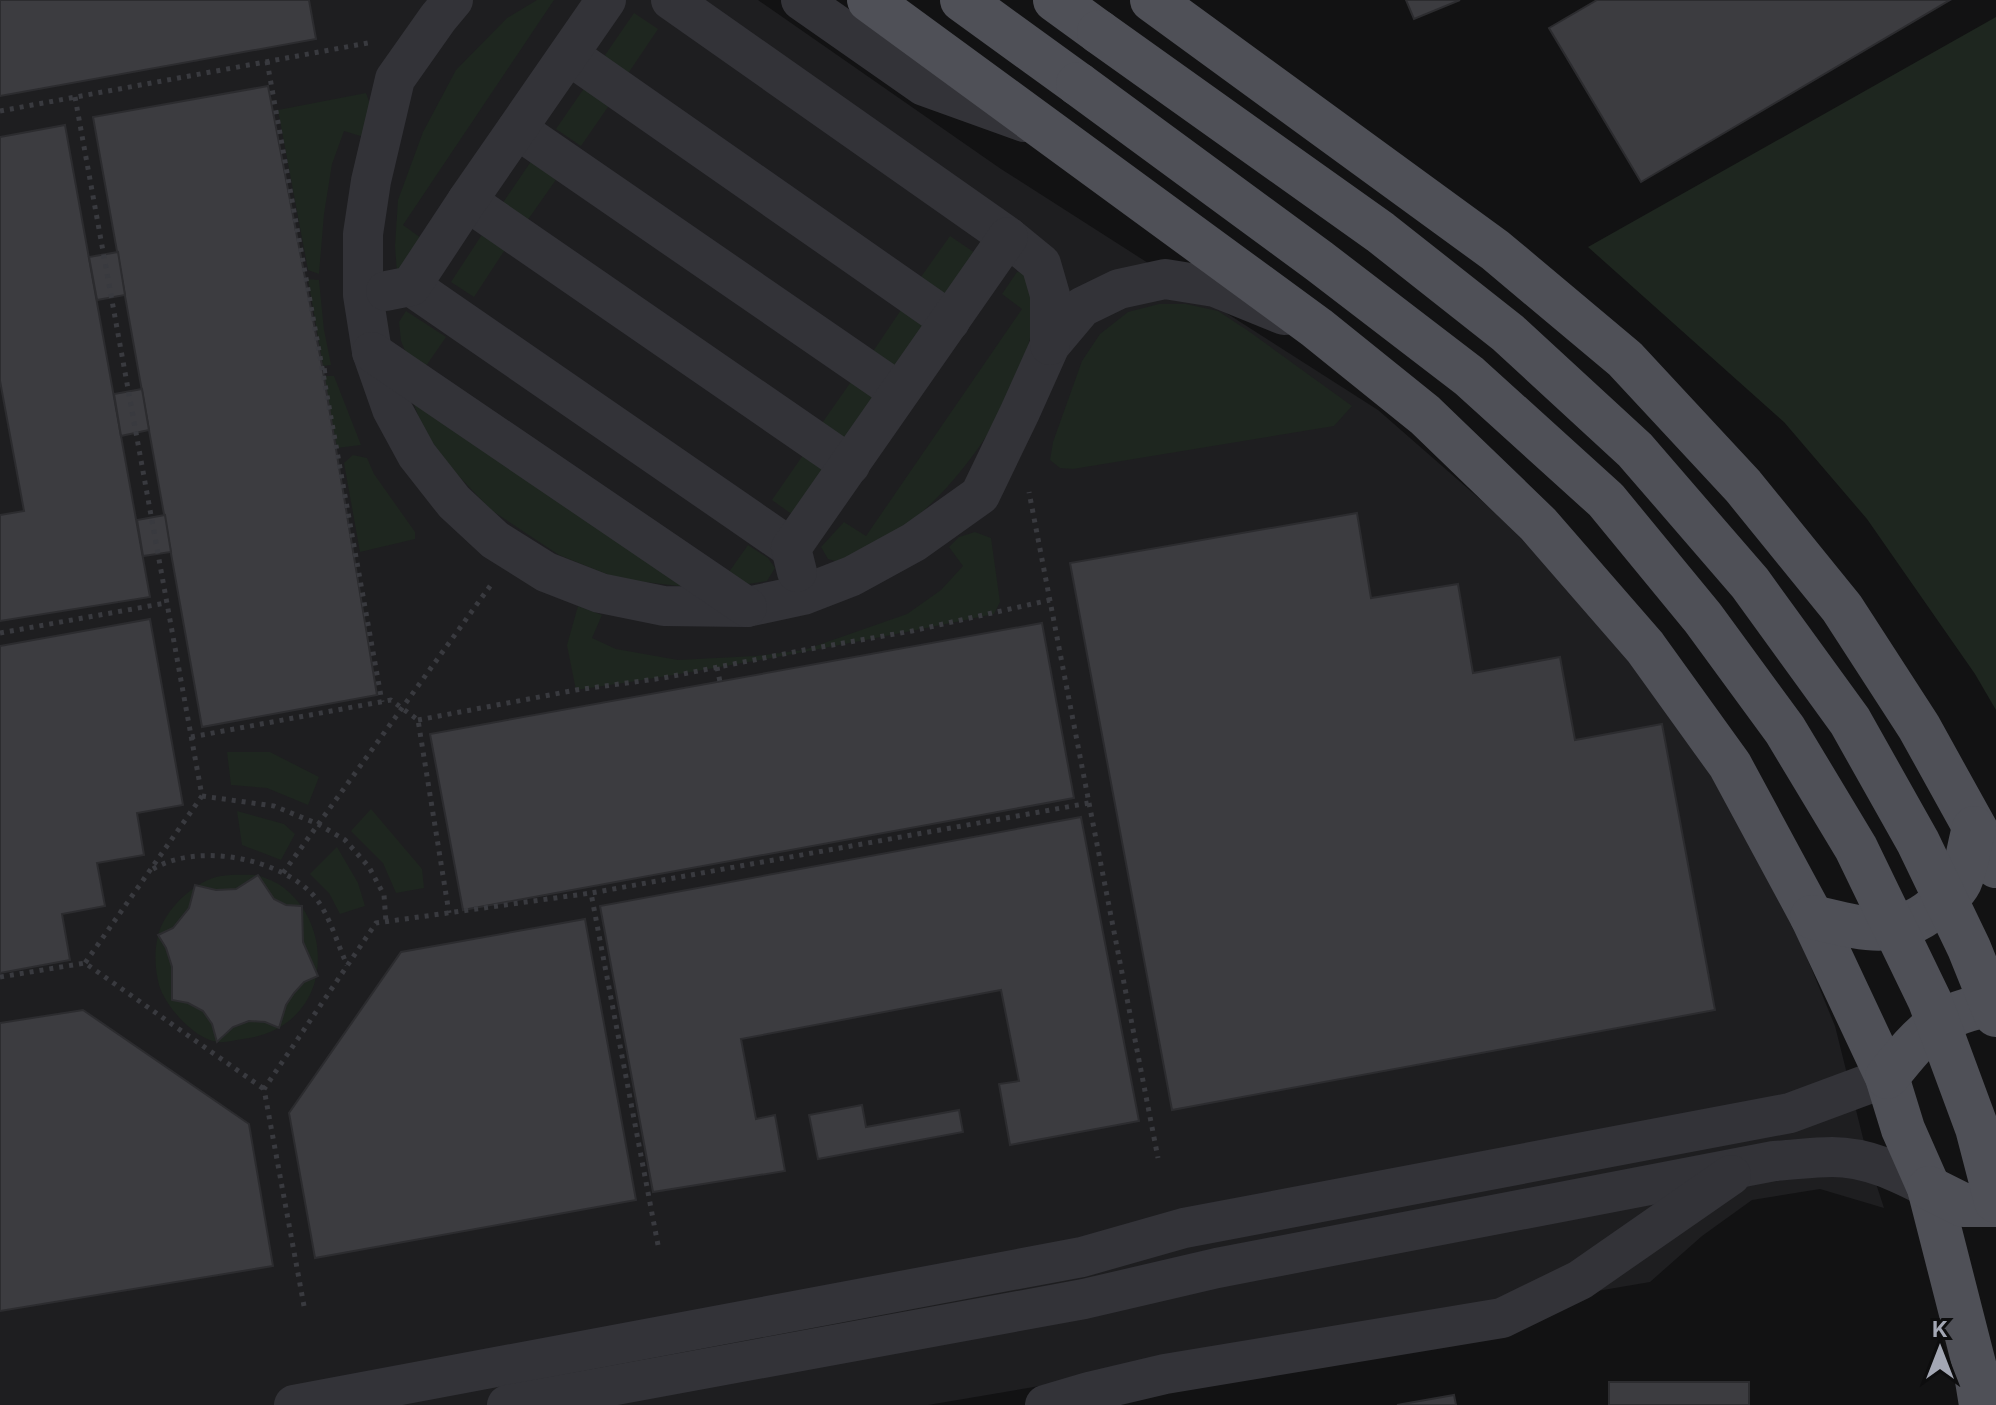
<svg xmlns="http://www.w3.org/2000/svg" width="1996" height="1405" viewBox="0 0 1996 1405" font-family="Inter,sans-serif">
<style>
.built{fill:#1e1e20}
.green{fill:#1e261f}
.building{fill:#3c3c40;stroke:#2c2c2f;stroke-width:2}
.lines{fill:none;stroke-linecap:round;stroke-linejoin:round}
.path{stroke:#393a3f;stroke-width:5;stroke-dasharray:4 6;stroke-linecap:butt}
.minor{stroke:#333338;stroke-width:40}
.major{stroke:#4f5057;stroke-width:44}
.major-bridge{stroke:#4f5057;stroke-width:44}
</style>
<rect width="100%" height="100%" fill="#121213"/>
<polygon class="built" points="0,0 758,0 1001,169 1378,410 1505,521 1644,672 1759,841 1835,1026 1869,1162 1884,1208 1820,1189 1752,1200 1702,1236 1650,1282 928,1405 0,1405"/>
<g class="green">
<polygon points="537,0 554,0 403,225 428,243 397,273 395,246 398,200 423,132 456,70 507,18"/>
<polygon points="634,13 658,29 625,78 601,61"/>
<polygon points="1996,17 1996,710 1975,674 1867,519 1784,422 1588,247"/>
<polygon points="587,84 612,101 581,146 556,129"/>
<polygon points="366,93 375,119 367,138 344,131 332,164 324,214 319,274 308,270 278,110"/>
<polygon points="534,157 560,174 527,221 502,204"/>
<polygon points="485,230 508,245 474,297 451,282"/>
<polygon points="950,236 975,253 942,302 916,284"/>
<path d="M 1017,272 L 1029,273 C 1031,290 1035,311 1032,328 C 1020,399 962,483 905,526 C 886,541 863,551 842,563 L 828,559 L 821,547 L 844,522 L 866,536 L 1022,309 L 1002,294 Z"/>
<polygon points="308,279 319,280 324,330 331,365 323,366"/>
<polygon points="1159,304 1186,304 1218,311 1247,330 1352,406 1334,426 1073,469 1060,468 1050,460 1053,442 1082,361 1100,334 1128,312"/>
<polygon points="903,307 926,323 895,368 872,353"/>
<polygon points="406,311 446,337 426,366 406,353 401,341 399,322"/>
<polygon points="323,376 334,376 361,445 337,448"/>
<polygon points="853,379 876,395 843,442 820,426"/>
<polygon points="406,384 705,589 619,579 559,555 491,510 453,470 425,433"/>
<polygon points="808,448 830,463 793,515 772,500"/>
<polygon points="353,455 367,458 374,474 415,532 415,539 360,552 344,463"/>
<path d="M 975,532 L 991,538 L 1000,602 L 994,614 C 855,643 716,670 576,690 L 567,645 L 578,606 L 602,615 L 592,638 L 616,649 L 678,660 L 755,656 L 804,650 L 907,614 L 941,590 L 963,566 L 949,547 L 959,537 Z"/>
<polygon points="748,545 768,558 775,568 767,581 742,585 724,579"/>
<polygon points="227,752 270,752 319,777 308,805 267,788 231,785"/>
<polygon points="371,809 422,869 424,888 396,893 383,863 351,831"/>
<polygon points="237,811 284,824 295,834 281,860 242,845"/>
<polygon points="337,847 358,883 365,906 340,914 329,893 310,874"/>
<path d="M 258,875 C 265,878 274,881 280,885 C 299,898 312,919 316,940 C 326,992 295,1033 243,1039 C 235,1040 226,1043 218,1042 C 195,1040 165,1006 159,985 C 155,970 154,951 158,936 C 164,910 195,880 221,876 C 233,874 246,875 258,875 Z"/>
</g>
<g class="building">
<polygon points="0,0 309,0 316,39 0,96"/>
<polygon points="1406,0 1460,0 1414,19"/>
<polygon points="1597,0 1950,0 1641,182 1549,28"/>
<polygon points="268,86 323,371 377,695 202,727 93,117"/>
<polygon points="65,125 150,597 0,621 0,515 24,511 0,381 0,137"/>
<polygon points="118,252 125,295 97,300 89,257"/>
<polygon points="142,389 149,430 121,436 114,394"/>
<polygon points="1357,513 1371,598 1458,584 1473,673 1560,657 1575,740 1662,724 1715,1010 1172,1110 1070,563"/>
<polygon points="165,515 171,552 143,556 137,520"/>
<polygon points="150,619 183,805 137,813 144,855 97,863 105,906 62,914 70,960 0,973 0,646"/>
<polygon points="1042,623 1074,798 463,910 430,734"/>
<polygon points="1081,817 1139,1121 1010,1145 999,1084 1019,1081 1001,990 741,1039 756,1119 775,1115 785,1171 653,1192 600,906"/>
<polygon points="258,875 274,899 286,905 302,906 303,942 318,976 304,982 294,993 286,1005 279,1028 265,1022 249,1021 233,1027 217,1042 212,1024 203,1011 188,1003 172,1000 172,967 166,948 158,935 173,928 189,908 195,885 216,890 236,889"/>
<polygon points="585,919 636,1200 315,1258 289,1113 401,952"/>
<polygon points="83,1010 249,1124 273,1266 0,1311 0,1023"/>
<polygon points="862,1105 866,1127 959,1110 963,1132 818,1159 809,1115"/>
<rect x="1609" y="1382" width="140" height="23"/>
<polygon points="1454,1395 1456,1405 1397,1405"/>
</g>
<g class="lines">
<g class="path">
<polyline points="267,61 382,702"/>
<polyline points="75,97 202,796 85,963"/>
<polyline points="0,111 373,42"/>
<polyline points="323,371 332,370"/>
<polyline points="0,633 166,603"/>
<polyline points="717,667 720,682"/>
<polyline points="418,720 576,690 663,678 804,650 912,631 1050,600"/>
<polyline points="191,737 391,700 418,720 449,913"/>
<polyline points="202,796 274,806 318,824 345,840 369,867 384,895 386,922"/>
<polyline points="1089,803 1158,1158"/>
<path d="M 153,869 C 198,842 281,858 315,897 C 330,916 337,943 347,965"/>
<polyline points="283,873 493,582"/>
<polyline points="0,977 85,963 264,1089"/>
<polyline points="658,1245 591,893 1089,803 1029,492"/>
<polyline points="304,1306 264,1089 376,923 591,893"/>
</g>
<g class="minor">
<polyline points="453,0 438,18 395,79 371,181 363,234 363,295 372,352 392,409 417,455 454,502 495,540 546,572 600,593 664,606 747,607 803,595 852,576 914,542 980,495 1020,412 1050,345 1082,307 1119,289 1165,279 1215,287 1284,315"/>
<polyline points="671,0 1008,237 1041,264 1050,295 1050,345"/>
<polyline points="801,0 924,86 1024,122"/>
<polyline points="569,55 950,321"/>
<polyline points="517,129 899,392"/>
<polyline points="467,201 850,465"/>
<polyline points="411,286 791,548"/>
<polyline points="386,291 411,286 467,201 606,0"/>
<polyline points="372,352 747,607"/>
<polyline points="797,572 791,548 1008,237"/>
<polyline points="294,1405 1082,1257 1184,1228 1790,1113 1887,1077"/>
<path d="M 507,1405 L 1084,1299 L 1217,1268 L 1774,1161 C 1793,1160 1813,1157 1832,1157 C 1867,1157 1898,1172 1929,1188"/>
<polyline points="1045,1405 1089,1392 1165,1374 1502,1318 1580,1280 1731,1175"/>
</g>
<g class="major">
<polyline points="869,0 1317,328 1425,415 1538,524 1645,647 1730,765 1812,917 1887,1077 1903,1129 1929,1188 1975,1368 1981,1405"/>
<polyline points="962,0 1078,84"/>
<polyline points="1055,0 1099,32"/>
<polyline points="1152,0 1495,250 1625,359 1743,486 1842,608 1919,727 1996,866"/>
<path d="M 1812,917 C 1857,927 1895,941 1934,908 C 1943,901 1955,892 1960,882 C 1967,866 1969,845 1974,828"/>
<path d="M 1887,1077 C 1921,1035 1939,1011 1996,1004"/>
<polyline points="1929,1188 1963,1205 1996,1205"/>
</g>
<g class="major-bridge">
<polyline points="1099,32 1380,232 1508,333 1635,450 1750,583 1850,721 1918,842 1969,948 1996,1015"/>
<polyline points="1078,84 1319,261 1469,376 1606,500 1703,618 1785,730 1856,848 1930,1001 1977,1128 1996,1201"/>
</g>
</g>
<g transform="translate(1940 1349)" stroke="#0d0d0e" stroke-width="6" paint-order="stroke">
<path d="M0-6L14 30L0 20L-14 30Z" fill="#a3a7b4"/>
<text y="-12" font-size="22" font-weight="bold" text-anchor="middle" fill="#a3a7b4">K</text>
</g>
</svg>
